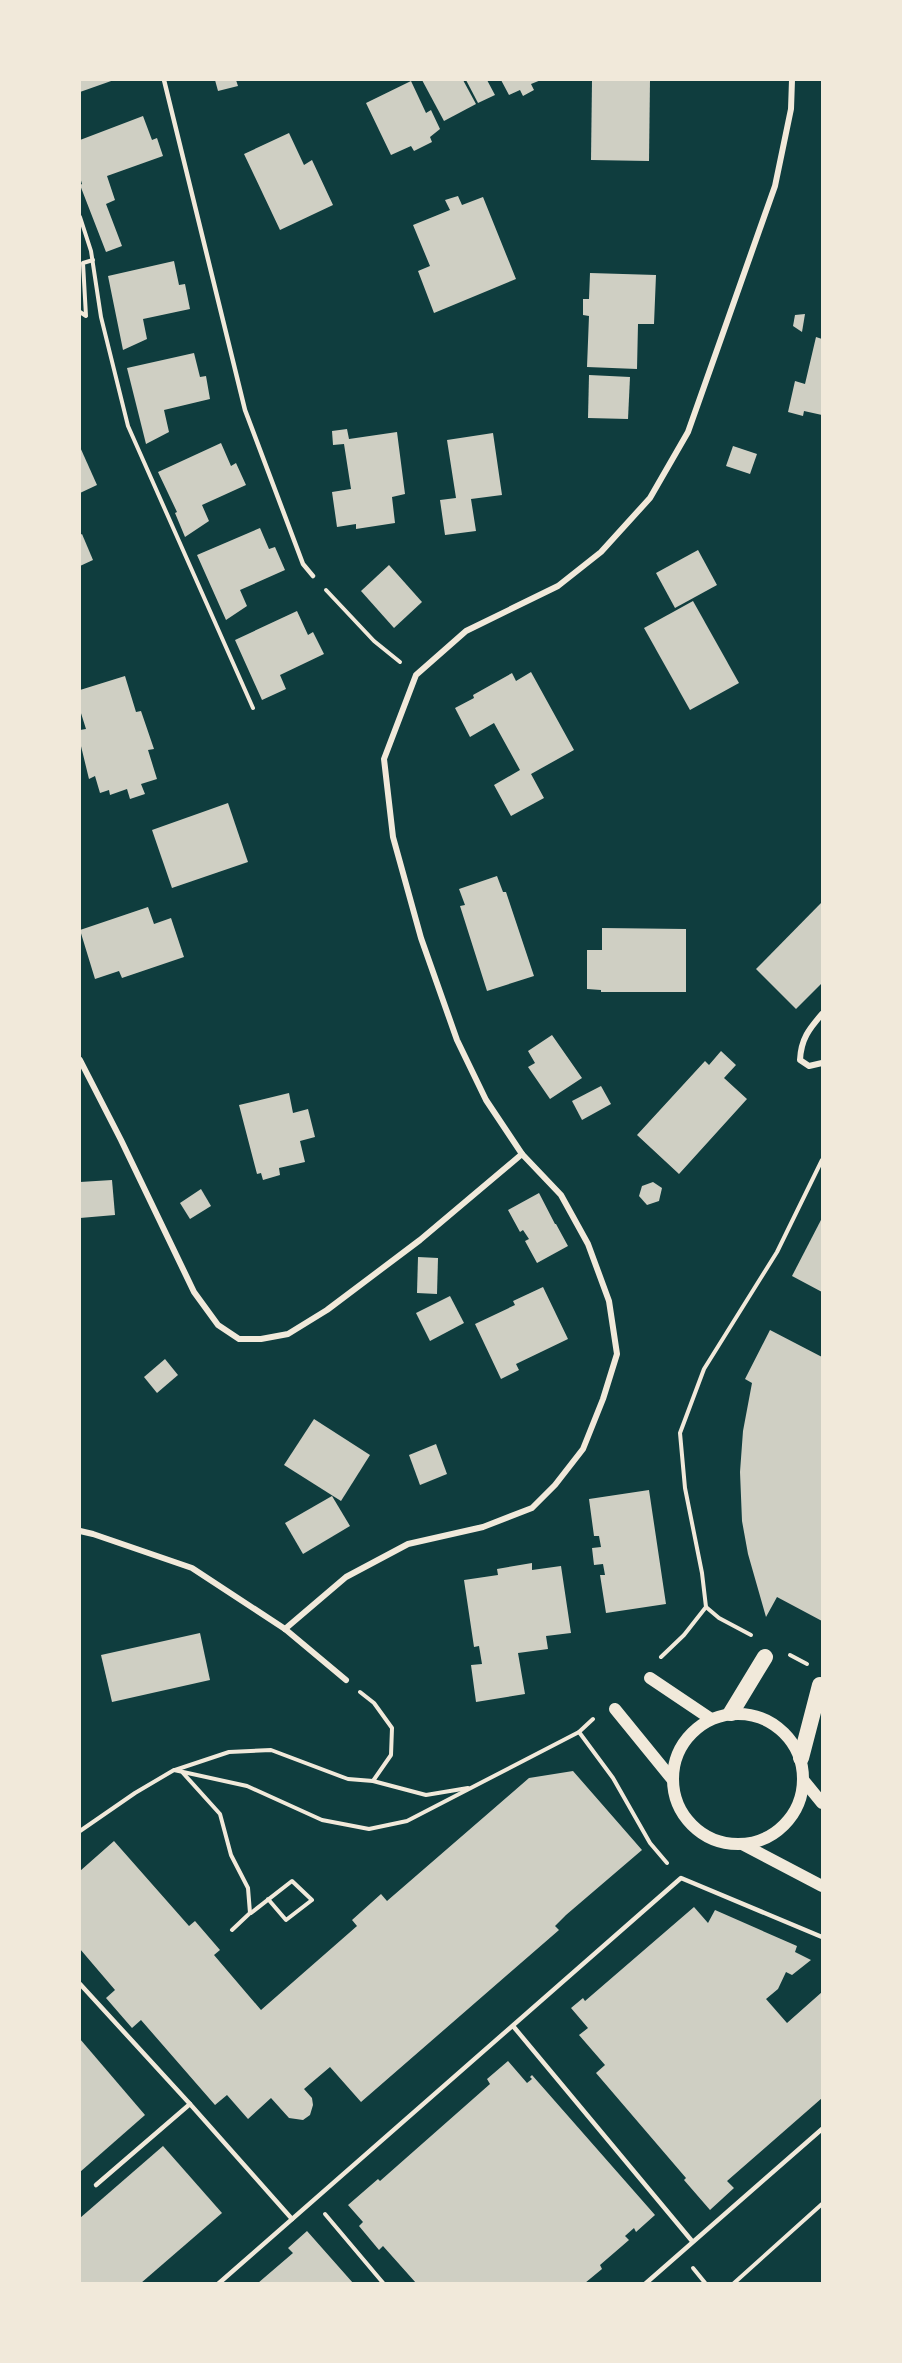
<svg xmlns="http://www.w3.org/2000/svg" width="902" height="2363" viewBox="0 0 902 2363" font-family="Overpass,sans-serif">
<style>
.building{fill:#cfcfc3}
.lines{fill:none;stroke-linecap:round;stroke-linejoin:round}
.path{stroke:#f1e9da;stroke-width:4}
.service{stroke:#f1e9da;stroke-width:4.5}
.minor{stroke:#f1e9da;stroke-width:6}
.secondary{stroke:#f1e9da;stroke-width:12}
.trunk{stroke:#f1e9da;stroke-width:16}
</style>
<rect width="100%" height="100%" fill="#0f3d3e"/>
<g class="building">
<polygon points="80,80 114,80 80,92"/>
<polygon points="215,80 236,80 238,86 218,91"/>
<polygon points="422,80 463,80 476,104 444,121"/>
<polygon points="466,80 487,80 495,95 478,103"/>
<polygon points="501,80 541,80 531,84 534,90 523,96 520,90 509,95"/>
<polygon points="592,80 650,80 649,161 591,160"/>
<polygon points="411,81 426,113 431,110 440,129 430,137 432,142 414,151 411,146 391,155 366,103"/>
<polygon points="143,116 152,140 157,138 163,156 107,176 115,200 106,204 122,246 106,252 80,185 82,184 80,177 80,140"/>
<polygon points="289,133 304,165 312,160 333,205 280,230 244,154"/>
<polygon points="458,196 462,205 483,197 516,279 434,313 418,271 430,266 413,225 450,210 445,200"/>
<polygon points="174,261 179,285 185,284 190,309 143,319 147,339 123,350 108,276"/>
<polygon points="590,273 656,275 654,324 638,324 637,369 587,367 589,316 583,315 583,299 589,299"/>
<polygon points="805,314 802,332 793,326 795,315"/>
<polygon points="816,337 822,339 822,415 804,411 803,416 788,412 795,381 805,384"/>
<polygon points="194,353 200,377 206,376 210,399 164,410 169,432 146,444 127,368"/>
<polygon points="589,375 630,377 628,419 588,418"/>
<polygon points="347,429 349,439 397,432 405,494 392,497 395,523 356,529 356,524 337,527 332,492 351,489 344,444 333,445 332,431"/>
<polygon points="493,433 502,495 471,499 476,531 445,535 440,500 456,498 447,440"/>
<polygon points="221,443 231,466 236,463 246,485 202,505 209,521 185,537 175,513 177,512 158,472"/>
<polygon points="733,446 757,454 750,474 726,466"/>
<polygon points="80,447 97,485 80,493"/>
<polygon points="260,528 269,549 275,547 285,570 240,590 247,606 226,620 197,555"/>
<polygon points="82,534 93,560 80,566 80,535"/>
<polygon points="698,550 717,585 675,608 656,573"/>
<polygon points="389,565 422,602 394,628 361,591"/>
<polygon points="693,601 739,683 690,710 644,628"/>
<polygon points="297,611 308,635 313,632 324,654 280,675 286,689 262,700 235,640"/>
<polygon points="531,672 574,750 531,774 544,798 511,816 494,785 520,770 494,723 470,737 455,708 474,698 473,695 512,673 516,681"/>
<polygon points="125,676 136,712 141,711 154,749 148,750 157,779 141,784 145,794 130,799 127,789 110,795 109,790 100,793 95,776 89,779 80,742 80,730 86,729 80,710 80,690"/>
<polygon points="228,803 248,862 172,888 152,830"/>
<polygon points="497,876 503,892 506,892 534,976 487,991 460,906 465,905 459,889"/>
<polygon points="822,902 822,983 796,1009 756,969"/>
<polygon points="148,907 154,924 171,918 184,957 122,978 119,971 95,979 80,930"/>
<polygon points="602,928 686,929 686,992 601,992 601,990 587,989 587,950 602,950"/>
<polygon points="552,1035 582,1078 550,1099 528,1067 535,1063 528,1051"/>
<polygon points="721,1051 736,1065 724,1078 747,1099 679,1174 637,1135 705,1061 709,1065"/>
<polygon points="601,1086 611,1104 582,1120 572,1101"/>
<polygon points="289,1093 293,1113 308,1109 315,1137 300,1141 305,1162 279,1168 280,1175 263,1180 261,1173 257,1174 239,1105"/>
<polygon points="112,1180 115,1215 80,1218 80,1182"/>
<polygon points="653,1182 662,1188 659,1201 647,1205 639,1196 642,1186"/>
<polygon points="201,1189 211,1206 190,1219 180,1203"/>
<polygon points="539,1193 555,1224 556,1224 568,1246 537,1263 525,1241 529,1239 523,1230 520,1232 508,1210"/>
<polygon points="822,1218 822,1292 792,1276"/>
<polygon points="418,1257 438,1258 437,1294 417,1293"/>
<polygon points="543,1287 568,1339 516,1364 519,1370 501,1379 475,1324 515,1305 513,1301"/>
<polygon points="450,1296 464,1323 430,1341 416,1313"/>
<polygon points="770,1330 822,1357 822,1621 777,1597 766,1617 748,1554 742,1521 740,1472 743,1431 752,1383 745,1379"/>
<polygon points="165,1359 178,1375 157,1393 144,1377"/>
<polygon points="314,1419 370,1455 341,1501 284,1465"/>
<polygon points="436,1444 447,1474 420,1485 409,1455"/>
<polygon points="649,1490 666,1604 606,1613 600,1575 605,1575 603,1564 594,1565 592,1548 601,1547 599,1536 594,1536 589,1499"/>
<polygon points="332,1496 350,1526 303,1554 285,1523"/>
<polygon points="532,1563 532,1570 561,1566 571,1633 546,1636 548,1649 518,1653 525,1694 476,1702 471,1665 482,1664 479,1646 474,1647 464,1580 498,1575 497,1569"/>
<polygon points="200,1633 210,1680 112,1702 101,1655"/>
<polygon points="573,1771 642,1850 566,1915 555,1926 559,1930 361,2102 330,2067 304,2089 312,2098 313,2105 310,2115 303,2120 289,2118 271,2098 248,2119 227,2095 215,2105 141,2020 132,2028 106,1998 115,1990 80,1949 80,1871 114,1841 189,1926 195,1921 220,1950 214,1955 261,2010 357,1926 352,1920 381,1894 387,1901 529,1778"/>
<polygon points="694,1907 708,1923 715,1910 797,1946 795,1952 811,1960 792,1975 786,1972 778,1989 766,1999 787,2023 822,1992 822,2098 727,2181 734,2188 710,2210 684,2180 686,2178 596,2073 605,2065 579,2035 588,2028 571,2008 583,1998 585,2001"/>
<polygon points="80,2039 145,2115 80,2172"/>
<polygon points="508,2061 527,2083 532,2079 530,2077 532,2075 655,2215 636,2232 634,2228 625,2236 629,2240 600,2265 602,2269 585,2283 416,2283 383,2246 379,2250 359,2226 363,2222 348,2205 378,2179 380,2181 490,2084 487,2079"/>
<polygon points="163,2146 222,2213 141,2283 82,2283 80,2281 80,2218"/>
<polygon points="307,2231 353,2283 258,2283 293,2253 288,2248"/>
</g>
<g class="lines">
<g class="path">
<polyline points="80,217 91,251 101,317 128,426 253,708"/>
<polyline points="80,312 86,316 83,263 93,260"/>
<polyline points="326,590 374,641 400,662"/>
<polyline points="706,1607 719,1618 751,1635"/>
<polyline points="790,1655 807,1664"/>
<polyline points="661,1657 684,1635 706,1607 702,1573 685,1488 680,1433 704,1369 777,1252 822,1160"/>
<polyline points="579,1732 613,1778 650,1843 667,1863"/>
<polyline points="175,1770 229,1752 271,1750 348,1779 373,1781 391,1755 392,1728 374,1703 360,1692"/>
<polyline points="183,1773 220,1814 231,1855 248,1888 250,1913 232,1930"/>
<polyline points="373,1781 426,1795 468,1788"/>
<polyline points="80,1831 135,1793 174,1770 247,1786 322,1820 369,1829 407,1821 579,1732 593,1719"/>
<polyline points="251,1913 292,1881 312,1900 286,1920 268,1899"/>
<polyline points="325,2214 384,2284"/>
<polyline points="693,2268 706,2284"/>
<polyline points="733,2284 822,2204"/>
</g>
<g class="service">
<polyline points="164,80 245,410 303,564 313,576"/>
<polyline points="80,1984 190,2104 292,2219"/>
<polyline points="513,2026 692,2241"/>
<polyline points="96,2185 190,2104"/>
<polyline points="218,2284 681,1878 822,1937"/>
<polyline points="645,2284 822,2129"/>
</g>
<g class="minor">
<path d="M 822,1014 C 809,1029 801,1039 800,1060 L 809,1066 L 822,1063"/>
<polyline points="80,1060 121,1140 194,1292 218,1325 239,1339 261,1339 288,1334 327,1310 420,1240 522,1154"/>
<polyline points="80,1531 93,1534 192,1568 285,1629 346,1680"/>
<polyline points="285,1629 346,1577 408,1544 483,1527 532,1508 555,1485 583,1449 603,1399 617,1354 609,1301 588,1244 561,1195 522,1154 486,1100 457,1040 421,938 393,837 384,759 416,675 466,631 558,586 601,552 650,498 688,432 775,186 791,109 792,80"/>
</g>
<g class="secondary">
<polyline points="650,1678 711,1719"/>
<polyline points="615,1709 672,1779"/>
<circle cx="738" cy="1779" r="65"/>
<polyline points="804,1781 822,1803"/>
<polyline points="742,1844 822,1886"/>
</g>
<g class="trunk">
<polyline points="731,1713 765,1657"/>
<polyline points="801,1758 820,1685"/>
</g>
</g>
<rect width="902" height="2363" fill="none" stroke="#f1e9da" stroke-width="162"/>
</svg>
